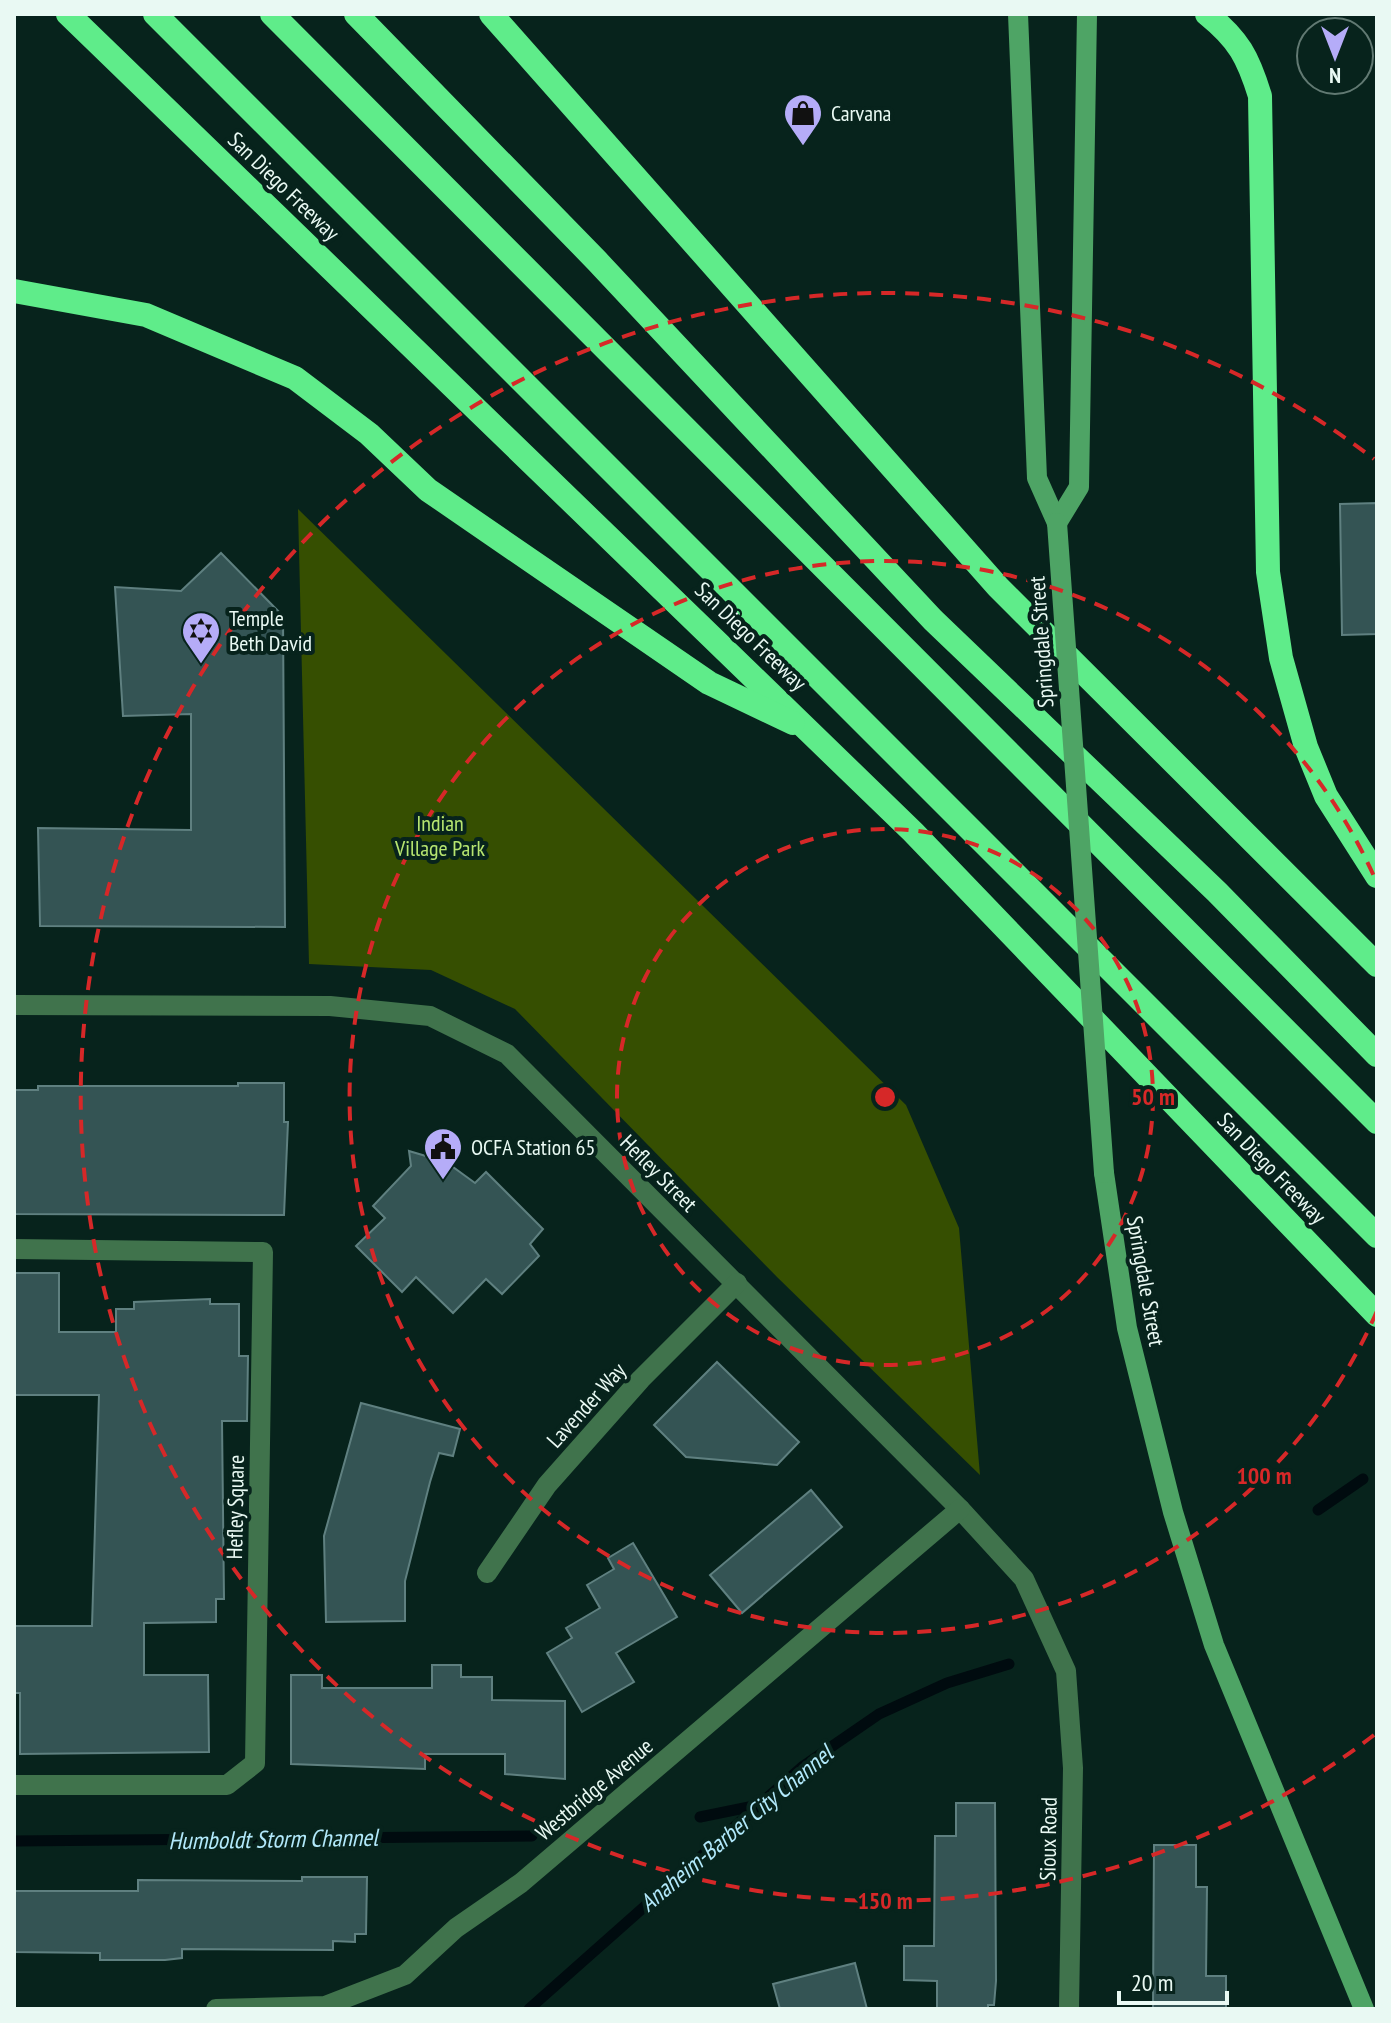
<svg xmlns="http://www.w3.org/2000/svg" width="1391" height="2023" viewBox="0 0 1391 2023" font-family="'PT Sans Narrow',sans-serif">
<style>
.green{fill:#364f01}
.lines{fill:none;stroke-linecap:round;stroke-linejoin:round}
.stream{stroke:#000b0f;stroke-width:11}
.building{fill:#345454;stroke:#5f8080;stroke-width:2}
.minor{stroke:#40734c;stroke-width:20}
.secondary{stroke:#4ea465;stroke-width:20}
.motorway{stroke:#5fec8a;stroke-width:24}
.secondary-bridge{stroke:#4ea465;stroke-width:20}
.ring{fill:none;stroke:#d62828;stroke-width:4;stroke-dasharray:14 10}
.labels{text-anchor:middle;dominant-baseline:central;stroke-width:8;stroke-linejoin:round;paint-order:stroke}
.poi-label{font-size:22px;fill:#e9f9f3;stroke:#07231c;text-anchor:start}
.street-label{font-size:22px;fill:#e9f9f3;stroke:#07231c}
.park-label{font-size:22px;fill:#b7e570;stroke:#07231c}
.water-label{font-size:24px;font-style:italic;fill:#b2e9fb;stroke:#07231c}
.centre{fill:#d62828;stroke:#07231c;stroke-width:4}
.ring-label{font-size:24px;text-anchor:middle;font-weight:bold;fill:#d62828;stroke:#07231c;stroke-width:8;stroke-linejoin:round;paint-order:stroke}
</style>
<rect width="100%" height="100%" fill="#07231c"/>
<polygon class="green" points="298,509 906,1105 959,1228 980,1475 777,1277 515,1009 431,970 309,964"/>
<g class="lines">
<g class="stream">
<polyline points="1318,1510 1363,1479"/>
<polyline points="700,1817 754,1806"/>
<polyline points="14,1841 532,1836"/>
<polyline points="529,2009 802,1767 879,1714 947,1683 1009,1664"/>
</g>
</g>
<g class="building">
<polygon points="1377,503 1377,634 1342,635 1340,504"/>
<polygon points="221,553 283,616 285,927 40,926 38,828 191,830 191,714 123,716 115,587 181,591"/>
<polygon points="238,1083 284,1083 284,1122 288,1122 284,1215 14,1214 14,1090 38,1090 38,1086 238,1086"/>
<polygon points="409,1151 446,1162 475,1183 486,1172 543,1229 530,1244 539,1256 502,1294 486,1279 453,1313 416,1277 402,1292 356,1246 385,1218 373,1206 411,1166"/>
<polygon points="14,1273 59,1273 59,1332 116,1332 116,1309 134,1309 134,1302 210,1299 210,1304 239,1304 239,1356 248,1356 247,1421 222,1421 224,1599 216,1599 216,1622 144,1623 144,1675 208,1675 209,1752 20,1754 20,1693 14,1693 14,1626 92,1626 99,1395 14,1395"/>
<polygon points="717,1362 799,1442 777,1465 686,1457 654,1425"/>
<polygon points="361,1403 460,1429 453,1456 439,1453 430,1482 405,1581 405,1621 326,1622 324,1536"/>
<polygon points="811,1490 842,1527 742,1613 710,1575"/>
<polygon points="633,1543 677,1617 616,1653 634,1682 582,1712 547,1653 572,1638 566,1628 600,1608 587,1585 614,1569 608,1558"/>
<polygon points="432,1665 461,1665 461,1677 492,1677 492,1700 565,1701 565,1779 505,1774 505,1754 425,1754 425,1769 291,1764 291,1675 322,1675 322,1688 432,1688"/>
<polygon points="956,1803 995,1803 996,1981 994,2005 988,2005 988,2009 937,2009 937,1981 904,1980 904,1946 934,1946 935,1836 956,1836"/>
<polygon points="1154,1845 1196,1845 1196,1887 1207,1887 1206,1976 1226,1976 1226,2009 1153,2009"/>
<polygon points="302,1877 367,1877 366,1934 355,1934 355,1942 333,1941 333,1950 182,1949 182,1958 165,1960 100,1960 100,1953 14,1952 14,1891 138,1891 138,1880 302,1881"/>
<polygon points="855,1963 867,2009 780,2009 773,1984"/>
</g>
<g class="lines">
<g class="minor">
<polyline points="14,1005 330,1006 430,1016 507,1054 960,1509 1024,1579 1066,1671 1073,1768 1069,2009"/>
<polyline points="14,1249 263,1252 255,1763 227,1785 14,1785"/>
<polyline points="487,1573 547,1485 641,1379 737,1283"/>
<polyline points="216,2009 325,2006 405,1975 456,1928 521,1883 960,1509"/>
</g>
<g class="secondary">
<polyline points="1018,14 1037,478 1057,523"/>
<polyline points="1057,523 1079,487 1087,14"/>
<polyline points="1104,1173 1127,1328 1173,1512 1214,1645 1364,2009"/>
</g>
<g class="motorway">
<polyline points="68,14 913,832 1377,1315"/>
<polyline points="155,14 1377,1236"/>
<polyline points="272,14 1377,1122"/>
<polyline points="356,14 597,261 933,620 1217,892 1377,1055"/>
<polyline points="491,14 998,587 1377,965"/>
<path d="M 1207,14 C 1239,40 1248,57 1260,96 L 1268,572 L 1281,658 L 1306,747 L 1326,796 L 1377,876"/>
<polyline points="14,291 146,315 295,378 369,434 428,490 709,683 793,723"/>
</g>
<polyline class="secondary-bridge" points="1057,523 1104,1173"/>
</g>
<g class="ring">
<circle cx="885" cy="1097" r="268"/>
<path d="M1377 1311A536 536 0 1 1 1377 883"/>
<path d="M1374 1735A804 804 0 1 1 1374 459"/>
</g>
<defs>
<symbol id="shop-pin" viewBox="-11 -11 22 30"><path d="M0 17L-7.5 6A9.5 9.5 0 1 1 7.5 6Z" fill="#b5acf8" stroke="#07231c"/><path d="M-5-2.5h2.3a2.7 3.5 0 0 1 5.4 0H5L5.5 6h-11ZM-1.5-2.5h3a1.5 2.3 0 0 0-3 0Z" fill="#111"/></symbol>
<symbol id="synagogue-pin" viewBox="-11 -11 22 30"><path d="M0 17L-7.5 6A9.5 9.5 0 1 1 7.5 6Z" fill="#b5acf8" stroke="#07231c"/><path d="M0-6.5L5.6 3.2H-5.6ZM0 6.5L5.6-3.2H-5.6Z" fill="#111"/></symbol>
<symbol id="civic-pin" viewBox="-11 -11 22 30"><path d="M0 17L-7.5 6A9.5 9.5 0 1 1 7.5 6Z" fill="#b5acf8" stroke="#07231c"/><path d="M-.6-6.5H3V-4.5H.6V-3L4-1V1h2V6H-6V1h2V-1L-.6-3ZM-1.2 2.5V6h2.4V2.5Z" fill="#111"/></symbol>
</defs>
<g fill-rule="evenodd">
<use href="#shop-pin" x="781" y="91" width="44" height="60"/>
<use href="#synagogue-pin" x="179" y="609" width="44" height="60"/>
<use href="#civic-pin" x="421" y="1125" width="44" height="60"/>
</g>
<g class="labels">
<g class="poi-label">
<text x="831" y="113">Carvana</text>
<text x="229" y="618">Temple<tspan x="229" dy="25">Beth David</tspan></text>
<text x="471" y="1147">OCFA Station 65</text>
</g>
<g class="street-label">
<text transform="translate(284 186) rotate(44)">San Diego Freeway</text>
<text transform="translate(751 636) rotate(44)">San Diego Freeway</text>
<text transform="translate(1041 642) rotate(-94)">Springdale Street</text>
<text transform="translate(1272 1168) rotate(46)">San Diego Freeway</text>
<text transform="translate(659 1173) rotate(45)">Hefley Street</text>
<text transform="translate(1146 1281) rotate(80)">Springdale Street</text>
<text transform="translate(586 1405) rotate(-48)">Lavender Way</text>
<text transform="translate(235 1507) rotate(-89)">Hefley Square</text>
<text transform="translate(594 1789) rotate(-40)">Westbridge Avenue</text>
<text transform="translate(1048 1839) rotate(-89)">Sioux Road</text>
</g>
<g class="park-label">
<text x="440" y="823">Indian<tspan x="440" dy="25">Village Park</tspan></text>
</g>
<g class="water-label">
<text transform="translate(736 1828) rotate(-40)">Anaheim-Barber City Channel</text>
<text transform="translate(273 1839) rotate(-1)">Humboldt Storm Channel</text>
</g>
</g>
<circle cx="885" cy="1097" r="12" class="centre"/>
<g class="ring-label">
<text x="1153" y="1105">50 m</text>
<text x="1264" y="1484">100 m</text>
<text x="885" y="1909">150 m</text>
</g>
<rect width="1391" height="2023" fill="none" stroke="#e9f9f3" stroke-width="32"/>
<g transform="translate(1335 56) rotate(180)"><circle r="38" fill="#07231c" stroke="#617972" stroke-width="2"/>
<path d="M0-6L14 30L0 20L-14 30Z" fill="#b5acf8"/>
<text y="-12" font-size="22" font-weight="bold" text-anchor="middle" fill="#e9f9f3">N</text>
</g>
<path d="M1119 1991v12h108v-12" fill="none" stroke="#e9f9f3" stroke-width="4"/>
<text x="1131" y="1991" font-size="24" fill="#e9f9f3" stroke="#07231c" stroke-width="6" paint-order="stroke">20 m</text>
</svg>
